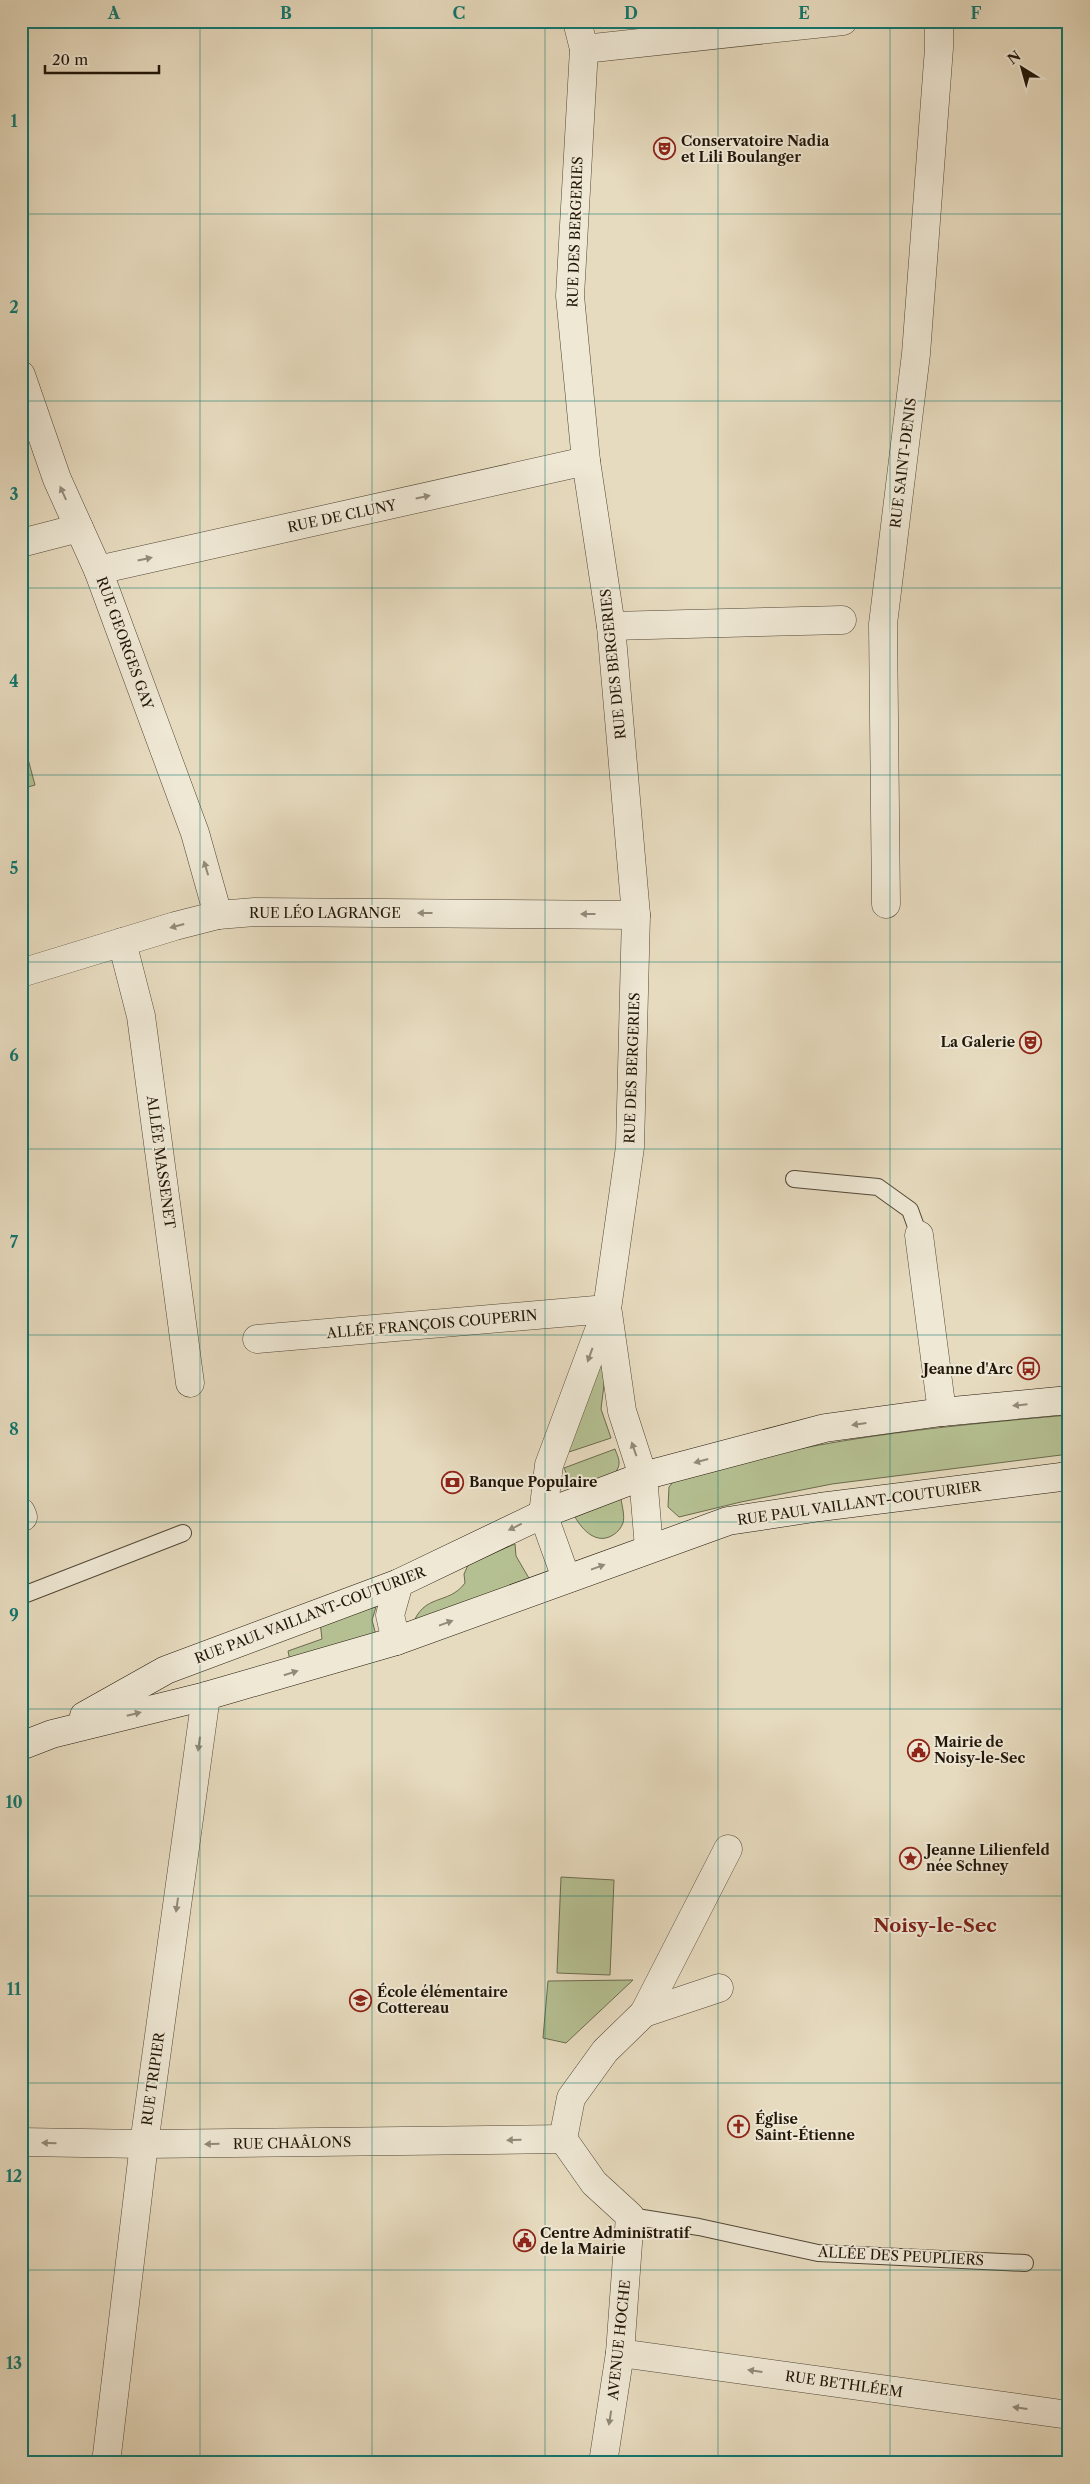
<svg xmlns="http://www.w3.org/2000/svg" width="1090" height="2484" viewBox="0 0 1090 2484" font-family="'Libre Caslon Text',serif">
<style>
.green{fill:#b5c092;stroke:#6b6b4e}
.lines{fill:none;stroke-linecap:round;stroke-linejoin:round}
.lane-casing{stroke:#524736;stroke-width:18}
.street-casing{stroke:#524736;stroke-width:29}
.secondary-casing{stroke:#211609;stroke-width:29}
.lane{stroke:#efe8d5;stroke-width:16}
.street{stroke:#efe8d5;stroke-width:28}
.secondary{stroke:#efe8d5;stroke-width:28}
.oneway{fill:#928a79}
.grid{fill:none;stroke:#0f766e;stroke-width:1;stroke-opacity:0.55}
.labels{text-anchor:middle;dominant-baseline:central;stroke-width:4;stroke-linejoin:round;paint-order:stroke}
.poi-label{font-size:14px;font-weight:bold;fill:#211609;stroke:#efe8d5;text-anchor:start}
.street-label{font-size:14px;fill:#211609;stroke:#efe8d5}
.district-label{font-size:19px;font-weight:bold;fill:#7a1f14;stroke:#efe8d5}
.neatline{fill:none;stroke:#0f766e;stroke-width:2}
.grid-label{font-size:16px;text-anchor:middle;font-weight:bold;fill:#0f766e}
</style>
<rect width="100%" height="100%" fill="#e7dbbf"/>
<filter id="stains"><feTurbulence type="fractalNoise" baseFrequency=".004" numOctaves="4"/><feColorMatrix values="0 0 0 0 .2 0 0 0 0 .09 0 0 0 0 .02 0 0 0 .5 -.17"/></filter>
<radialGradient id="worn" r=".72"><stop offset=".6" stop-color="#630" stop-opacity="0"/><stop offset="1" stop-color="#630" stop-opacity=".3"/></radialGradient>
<g class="green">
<polygon points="21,733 35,785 21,789"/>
<polygon points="607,1360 601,1409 611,1438 566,1453 593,1365"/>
<path d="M 1069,1415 L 1069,1454 L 832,1484 L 741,1502 L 679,1517 L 668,1507 L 669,1487 L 673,1482 C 800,1439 936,1427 1069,1415 Z"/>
<path d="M 615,1449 C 617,1455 621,1461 618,1468 C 614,1479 586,1489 576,1484 C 569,1480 567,1475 564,1468 Z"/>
<path d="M 621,1499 C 622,1506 625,1516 623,1523 C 621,1528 618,1532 613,1535 C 597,1545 583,1531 575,1517 Z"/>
<path d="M 515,1544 L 516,1556 L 530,1580 L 412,1626 C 424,1592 448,1606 465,1583 L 464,1574 L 469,1563 Z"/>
<polygon points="376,1607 372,1620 377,1639 290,1661 288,1651 322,1639 320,1622"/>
<polygon points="561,1877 614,1880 610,1975 557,1973"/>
<polygon points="633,1980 566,2043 543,2038 548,1981"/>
</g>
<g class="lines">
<defs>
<g id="lane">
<polyline points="794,1179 878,1187 910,1210 919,1235"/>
<polyline points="21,1596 183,1533"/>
<polyline points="630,2216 699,2227 818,2253 1025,2263"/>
</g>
<g id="street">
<polyline points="584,49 843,21"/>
<polyline points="21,375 57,479 98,570 195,833 218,915"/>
<polyline points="21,543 79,528"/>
<polyline points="98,570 586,461"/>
<polyline points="611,626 842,620"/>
<polyline points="886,904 883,624 916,354 939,48 939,21"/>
<polyline points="122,942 141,1016 190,1383"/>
<polyline points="21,973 175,926 218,915 255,912 636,915"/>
<polyline points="919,1235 942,1412"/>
<polyline points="608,1313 622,1411 643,1476 649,1548"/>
<polyline points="257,1339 607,1309"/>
<polyline points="21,1512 23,1517"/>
<polyline points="566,1578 543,1514 549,1465 607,1309 630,1147 636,915 611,626 586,461 570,296 584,49 577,21"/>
<polyline points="396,1641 390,1615 399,1583"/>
<polyline points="644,2013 728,1849"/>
<polyline points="21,2142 144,2144 563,2139"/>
<polyline points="620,2353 1069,2415"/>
<polyline points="106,2463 144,2144 206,1696"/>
<polyline points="603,2463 620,2353 630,2216 594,2183 563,2139 571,2098 605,2051 644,2013 719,1988"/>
</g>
<g id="secondary">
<polyline points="84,1716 166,1670 399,1583 543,1514 643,1476 825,1428 942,1412 1069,1400"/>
<polyline points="21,1746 52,1734 206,1696 396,1641 728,1521 820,1507 1069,1476"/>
</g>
</defs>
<use href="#lane" class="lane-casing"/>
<use href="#street" class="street-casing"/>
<use href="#secondary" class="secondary-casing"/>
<use href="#lane" class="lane"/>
<use href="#street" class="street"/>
<use href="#secondary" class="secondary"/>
</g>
<defs><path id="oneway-solid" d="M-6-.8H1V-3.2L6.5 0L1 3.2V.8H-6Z" transform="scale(1.25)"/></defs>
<g class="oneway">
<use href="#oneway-solid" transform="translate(63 493) rotate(-114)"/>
<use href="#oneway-solid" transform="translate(423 497) rotate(-12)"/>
<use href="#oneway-solid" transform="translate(145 559) rotate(-12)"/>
<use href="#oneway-solid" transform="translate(206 868) rotate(-107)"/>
<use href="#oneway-solid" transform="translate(425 913) rotate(-180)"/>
<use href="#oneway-solid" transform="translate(588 914) rotate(-180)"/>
<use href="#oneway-solid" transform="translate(177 926) rotate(165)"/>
<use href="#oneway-solid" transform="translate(590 1355) rotate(110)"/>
<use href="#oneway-solid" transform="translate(1020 1405) rotate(174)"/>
<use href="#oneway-solid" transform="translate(859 1424) rotate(172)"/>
<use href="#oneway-solid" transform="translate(634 1449) rotate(-109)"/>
<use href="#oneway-solid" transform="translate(701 1461) rotate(165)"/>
<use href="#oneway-solid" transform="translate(515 1527) rotate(154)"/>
<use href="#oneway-solid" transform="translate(598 1567) rotate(-20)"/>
<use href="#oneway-solid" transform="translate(446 1623) rotate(-20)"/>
<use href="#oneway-solid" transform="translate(291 1673) rotate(-17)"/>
<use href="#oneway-solid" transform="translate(134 1714) rotate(-14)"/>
<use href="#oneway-solid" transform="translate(199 1744) rotate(98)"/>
<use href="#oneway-solid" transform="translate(177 1905) rotate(98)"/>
<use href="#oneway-solid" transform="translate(514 2140) rotate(179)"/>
<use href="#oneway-solid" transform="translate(49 2143) rotate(-179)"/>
<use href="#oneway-solid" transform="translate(212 2144) rotate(179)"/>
<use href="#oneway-solid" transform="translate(755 2371) rotate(-172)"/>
<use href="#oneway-solid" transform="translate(1020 2408) rotate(-172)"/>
<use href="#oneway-solid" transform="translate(610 2418) rotate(99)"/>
</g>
<path class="grid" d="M 200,21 L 200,2463M 372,21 L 372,2463M 545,21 L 545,2463M 718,21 L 718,2463M 890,21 L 890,2463M 21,214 L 1069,214M 21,401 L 1069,401M 21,588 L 1069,588M 21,775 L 1069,775M 21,962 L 1069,962M 21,1149 L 1069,1149M 21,1335 L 1069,1335M 21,1522 L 1069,1522M 21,1709 L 1069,1709M 21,1896 L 1069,1896M 21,2083 L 1069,2083M 21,2270 L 1069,2270"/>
<defs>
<symbol id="theatre-ring" viewBox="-11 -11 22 22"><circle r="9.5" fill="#efe8d5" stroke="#8f2418" stroke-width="1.5"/><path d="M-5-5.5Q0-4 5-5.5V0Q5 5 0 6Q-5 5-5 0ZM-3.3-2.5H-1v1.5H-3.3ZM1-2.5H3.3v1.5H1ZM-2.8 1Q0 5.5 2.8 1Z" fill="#8f2418"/></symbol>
<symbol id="bus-ring" viewBox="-11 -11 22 22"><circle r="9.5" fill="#efe8d5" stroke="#8f2418" stroke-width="1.5"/><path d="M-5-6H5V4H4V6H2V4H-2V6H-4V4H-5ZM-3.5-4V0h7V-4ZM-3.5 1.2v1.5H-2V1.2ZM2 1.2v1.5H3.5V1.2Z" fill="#8f2418"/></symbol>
<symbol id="bank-ring" viewBox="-11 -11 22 22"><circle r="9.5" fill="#efe8d5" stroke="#8f2418" stroke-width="1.5"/><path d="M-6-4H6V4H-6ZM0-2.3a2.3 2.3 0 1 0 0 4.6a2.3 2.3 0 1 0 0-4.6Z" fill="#8f2418"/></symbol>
<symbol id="civic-ring" viewBox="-11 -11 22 22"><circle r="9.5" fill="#efe8d5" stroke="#8f2418" stroke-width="1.5"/><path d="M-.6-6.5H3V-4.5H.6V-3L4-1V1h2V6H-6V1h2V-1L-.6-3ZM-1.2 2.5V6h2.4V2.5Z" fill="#8f2418"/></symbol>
<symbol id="sight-ring" viewBox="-11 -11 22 22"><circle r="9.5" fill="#efe8d5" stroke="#8f2418" stroke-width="1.5"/><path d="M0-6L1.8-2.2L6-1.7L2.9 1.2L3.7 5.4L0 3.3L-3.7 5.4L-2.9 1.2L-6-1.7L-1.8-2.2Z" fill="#8f2418"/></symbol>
<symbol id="school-ring" viewBox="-11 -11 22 22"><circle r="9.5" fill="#efe8d5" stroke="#8f2418" stroke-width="1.5"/><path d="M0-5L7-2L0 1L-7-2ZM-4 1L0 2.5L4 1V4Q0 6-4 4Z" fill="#8f2418"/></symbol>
<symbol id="church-ring" viewBox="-11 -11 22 22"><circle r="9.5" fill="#efe8d5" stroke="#8f2418" stroke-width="1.5"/><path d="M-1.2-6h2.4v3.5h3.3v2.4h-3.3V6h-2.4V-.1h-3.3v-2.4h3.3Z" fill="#8f2418"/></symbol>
</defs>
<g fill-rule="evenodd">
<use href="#theatre-ring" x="652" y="136" width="25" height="25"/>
<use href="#theatre-ring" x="1018" y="1030" width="25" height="25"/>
<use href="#bus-ring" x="1016" y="1356" width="25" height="25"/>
<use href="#bank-ring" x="440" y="1470" width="25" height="25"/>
<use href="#civic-ring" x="906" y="1738" width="25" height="25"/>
<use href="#sight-ring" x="898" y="1846" width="25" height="25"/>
<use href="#school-ring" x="348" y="1988" width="25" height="25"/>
<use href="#church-ring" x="726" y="2114" width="25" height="25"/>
<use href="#civic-ring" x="512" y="2228" width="25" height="25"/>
</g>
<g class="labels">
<g class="poi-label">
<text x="681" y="141">Conservatoire Nadia<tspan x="681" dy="16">et Lili Boulanger</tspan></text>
<text x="1015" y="1042" text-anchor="end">La Galerie</text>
<text x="1013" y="1369" text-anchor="end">Jeanne d'Arc</text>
<text x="469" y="1482">Banque Populaire</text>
<text x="934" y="1742">Mairie de<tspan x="934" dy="16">Noisy-le-Sec</tspan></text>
<text x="926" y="1850">Jeanne Lilienfeld<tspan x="926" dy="16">née Schney</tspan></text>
<text x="377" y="1992">École élémentaire<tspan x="377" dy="16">Cottereau</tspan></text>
<text x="755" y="2119">Église<tspan x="755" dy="16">Saint-Étienne</tspan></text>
<text x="540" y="2233">Centre Administratif<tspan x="540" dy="16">de la Mairie</tspan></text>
</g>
<g class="street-label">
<text transform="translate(575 232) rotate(-88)">RUE DES BERGERIES</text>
<text transform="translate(903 463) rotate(-83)">RUE SAINT-DENIS</text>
<text transform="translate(342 516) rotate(-12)">RUE DE CLUNY</text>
<text transform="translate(125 643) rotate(70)">RUE GEORGES GAY</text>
<text transform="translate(613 664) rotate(-96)">RUE DES BERGERIES</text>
<text x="325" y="913">RUE LÉO LAGRANGE</text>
<text transform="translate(632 1068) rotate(-88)">RUE DES BERGERIES</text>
<text transform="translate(161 1162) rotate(82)">ALLÉE MASSENET</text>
<text transform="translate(432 1324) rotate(-5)">ALLÉE FRANÇOIS COUPERIN</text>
<text transform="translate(859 1503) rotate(-8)">RUE PAUL VAILLANT-COUTURIER</text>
<text transform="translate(310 1615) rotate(-21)">RUE PAUL VAILLANT-COUTURIER</text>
<text transform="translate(153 2079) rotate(-82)">RUE TRIPIER</text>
<text transform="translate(292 2143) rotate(-1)">RUE CHAÂLONS</text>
<text transform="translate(901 2256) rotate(3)">ALLÉE DES PEUPLIERS</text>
<text transform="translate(619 2340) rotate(-84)">AVENUE HOCHE</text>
<text transform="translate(844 2384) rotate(8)">RUE BETHLÉEM</text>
</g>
<g class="district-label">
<text x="935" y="1925">Noisy-le-Sec</text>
</g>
</g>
<rect width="1090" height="2484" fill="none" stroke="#e7dbbf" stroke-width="55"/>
<g transform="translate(1022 68) rotate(323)" stroke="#efe8d5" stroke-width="4" paint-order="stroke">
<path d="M0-4L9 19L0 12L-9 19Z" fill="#211609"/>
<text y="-8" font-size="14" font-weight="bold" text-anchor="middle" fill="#211609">N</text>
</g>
<path d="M45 65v8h114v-8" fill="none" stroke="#211609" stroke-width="2.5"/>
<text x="52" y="65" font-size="15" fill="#211609" stroke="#efe8d5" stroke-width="4" paint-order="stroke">20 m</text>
<rect x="28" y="28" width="1034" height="2428" class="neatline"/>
<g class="grid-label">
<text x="114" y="19">A</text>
<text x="286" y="19">B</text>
<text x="459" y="19">C</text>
<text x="631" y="19">D</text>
<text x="804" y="19">E</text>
<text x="976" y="19">F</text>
<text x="14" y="127">1</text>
<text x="14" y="313">2</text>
<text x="14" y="500">3</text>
<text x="14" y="687">4</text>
<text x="14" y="874">5</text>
<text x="14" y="1061">6</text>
<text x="14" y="1248">7</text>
<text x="14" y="1435">8</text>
<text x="14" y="1621">9</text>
<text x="14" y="1808">10</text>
<text x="14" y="1995">11</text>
<text x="14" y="2182">12</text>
<text x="14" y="2369">13</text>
</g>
<rect width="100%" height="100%" filter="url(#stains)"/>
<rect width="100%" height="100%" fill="url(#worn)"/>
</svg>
